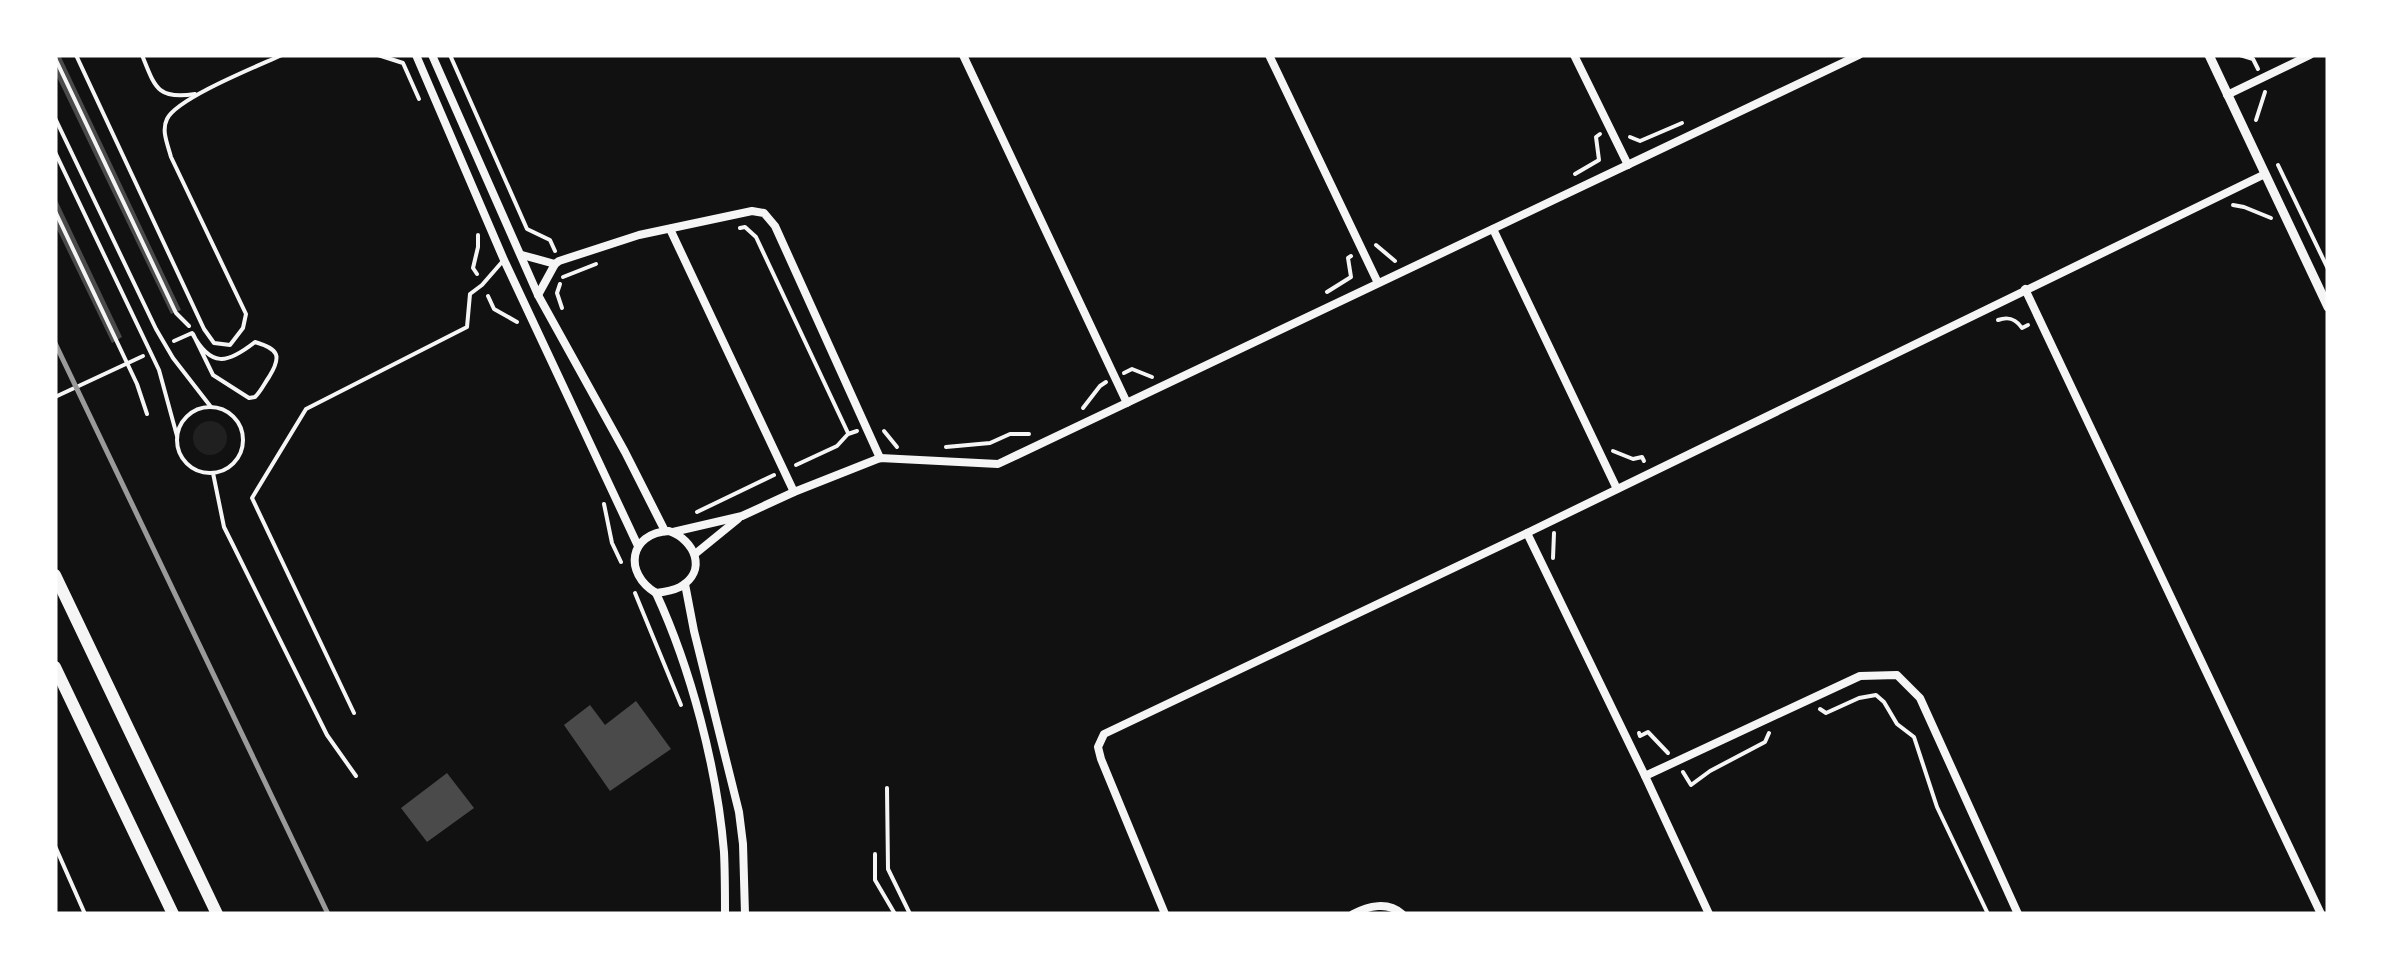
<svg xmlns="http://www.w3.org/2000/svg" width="2383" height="969" viewBox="0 0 2383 969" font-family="'PT Sans Narrow',sans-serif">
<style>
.green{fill:#202020}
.building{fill:#4a4a4a}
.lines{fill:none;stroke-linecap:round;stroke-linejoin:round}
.path{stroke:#f5f5f5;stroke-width:4}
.service{stroke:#f5f5f5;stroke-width:4}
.minor{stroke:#f5f5f5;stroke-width:8}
.tertiary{stroke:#f5f5f5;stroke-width:9}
.trunk{stroke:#f5f5f5;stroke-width:12}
.rail{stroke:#9a9a9a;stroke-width:5}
</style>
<rect width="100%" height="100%" fill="#111"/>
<circle class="green" cx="210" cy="438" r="17"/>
<g class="building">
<polygon points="55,55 60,55 181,310 171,314 55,73"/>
<polygon points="55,196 122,337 112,343 55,225"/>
<polygon points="636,701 671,749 610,791 564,725 590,705 605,725"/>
<polygon points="447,773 474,808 427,842 401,808"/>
</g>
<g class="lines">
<g class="path">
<polyline points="378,55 403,63 419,99"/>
<polyline points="450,55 527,229 550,240 555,251"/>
<polyline points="2240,55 2253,59 2258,69"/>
<polyline points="55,58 176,313 189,326"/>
<polyline points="2256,120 2265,92"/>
<polyline points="1630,137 1640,141 1682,123"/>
<polyline points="2278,165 2328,269"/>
<polyline points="1575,174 1599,160 1596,137 1600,134"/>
<polyline points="2233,205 2244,207 2271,218"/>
<polyline points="55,211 137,384 147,414"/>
<polyline points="740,228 745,227 756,237 848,433"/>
<polyline points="1376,245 1395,261"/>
<polyline points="477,274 473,268 478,247 478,235"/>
<polyline points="563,277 596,264"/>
<polyline points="560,284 557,293 562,308"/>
<polyline points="1327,292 1351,277 1348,258 1351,256"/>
<polyline points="488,296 494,309 517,322"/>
<path d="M 1998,320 C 2009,316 2016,319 2022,328 L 2028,325"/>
<path d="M 174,341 L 192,333 C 211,368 227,364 255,342 C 279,349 282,356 269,377 C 264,384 261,391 255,397 L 249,398 L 213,375 L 193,334"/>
<polyline points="1124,373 1132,369 1152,377"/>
<polyline points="55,397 143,356"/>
<polyline points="1083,408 1100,386 1106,382"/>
<polyline points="884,431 897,447"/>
<polyline points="946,447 990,443 1010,434 1029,434"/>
<polyline points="1613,451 1633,459 1642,457 1644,461"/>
<polyline points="796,465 837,446 848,434 857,431"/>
<polyline points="604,504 612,543 621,562"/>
<polyline points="697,512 774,475"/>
<polyline points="1553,558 1554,533"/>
<polyline points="635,593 681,705"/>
<polyline points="1820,709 1826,713 1859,698 1876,695 1884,702 1897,724 1914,737 1937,807 1988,914"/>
<polyline points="1639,733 1640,736 1648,732 1668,753"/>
<polyline points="1683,772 1691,785 1710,771 1765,742 1769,733"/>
<polyline points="55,846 85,914"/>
<polyline points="875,854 875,880 895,914"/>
</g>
<g class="service">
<path d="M 76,55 L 204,329 L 214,343 L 230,345 L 243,328 L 246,314 L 171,157 C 168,145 161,131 167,119 C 177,98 258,66 282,55"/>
<path d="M 142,55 C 155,87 157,100 195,94"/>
<polyline points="55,118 156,329 173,358 211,407"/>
<polyline points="55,152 159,370 177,436"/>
<circle cx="210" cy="440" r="33"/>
<polyline points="213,473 224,527 233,545 327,735 356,776"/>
<polyline points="354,713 252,498 306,409 467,327 470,294 482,285 502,262"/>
<polyline points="887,788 888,869 910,914"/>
</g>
<g class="minor">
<polyline points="416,55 504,260 638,546"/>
<polyline points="432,55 538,295 625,452 665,531"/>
<polyline points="963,55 1127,403"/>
<polyline points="1269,55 1378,283"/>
<polyline points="1574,55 1628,165"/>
<polyline points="2227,95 2310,55"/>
<polyline points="670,229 794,492"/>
<polyline points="1493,229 1617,489"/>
<polyline points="522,255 555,264"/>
<polyline points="2025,289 2321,914"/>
<polyline points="538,295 555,264 559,261 639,235 752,211 764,213 775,226 880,458"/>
<path d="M 669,531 C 695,540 708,571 680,587 C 672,591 664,592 656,593 C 623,573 629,533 669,531 Z"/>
<polyline points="673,532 742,516 794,492 880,458 998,464 1859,55"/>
<polyline points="1527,533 1645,776 1709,914"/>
<polyline points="695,554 738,519"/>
<polyline points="685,584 694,631 739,812 743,844 745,914"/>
<path d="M 656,593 C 691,669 717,768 724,852 C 725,873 725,894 725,914"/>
<polyline points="1645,776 1860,676 1897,675 1920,698 2018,914"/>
<polyline points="1165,914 1101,759 1098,747 1104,734 1527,533 2265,174"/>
<path d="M 1353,914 C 1368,906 1388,901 1402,914"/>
</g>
<polyline class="tertiary" points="2209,55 2328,307"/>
<g class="trunk">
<polyline points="55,575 217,914"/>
<polyline points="55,667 173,914"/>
</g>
<polyline class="rail" points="55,343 328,914"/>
</g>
<rect width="2383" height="969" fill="none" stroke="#ffffff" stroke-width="115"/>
</svg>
